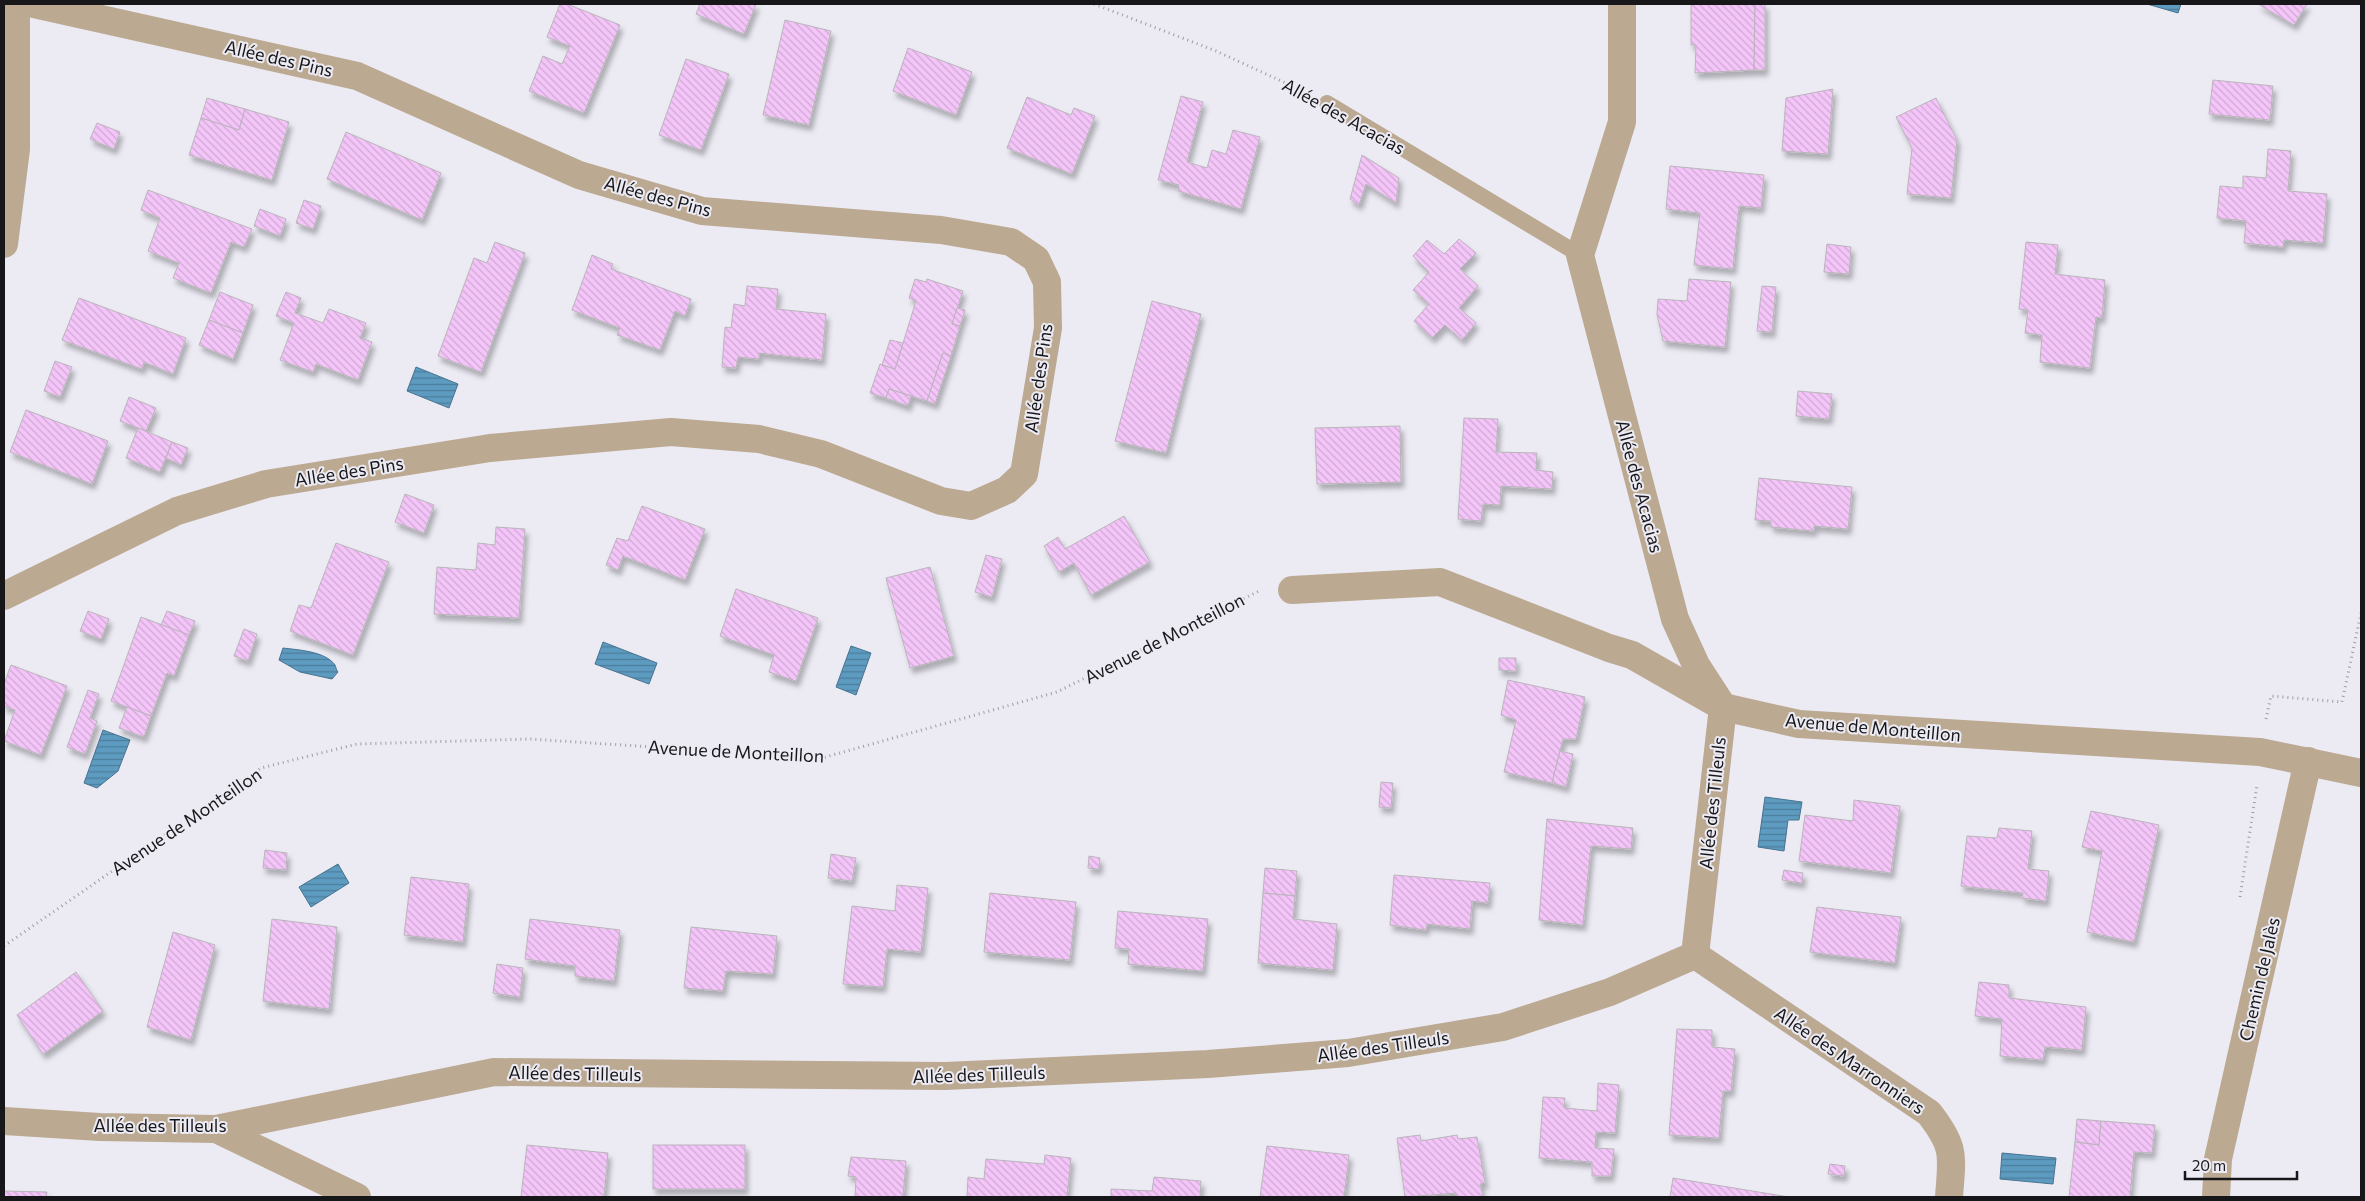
<svg xmlns="http://www.w3.org/2000/svg" width="2365" height="1201" viewBox="0 0 2365 1201" font-family="Commissioner,sans-serif">
<style>
.water{fill:url(#water-rules);stroke:#48738f}
.building{fill:url(#building-back-hatch);stroke:#bab4bb;filter:url(#shadow)}
.lines{fill:none;stroke-linecap:round;stroke-linejoin:round}
.path{stroke:#9d9da3;stroke-width:3;stroke-dasharray:1 4;stroke-linecap:butt}
.service{stroke:#bca992;stroke-width:16}
.minor{stroke:#bca992;stroke-width:28}
.labels{text-anchor:middle;dominant-baseline:central;stroke-width:4;stroke-linejoin:round;paint-order:stroke}
.street-label{font-size:18px;fill:#17171a;stroke:#ecebf4}
</style>
<defs>
<pattern id="water-rules" width="6" height="5" patternUnits="userSpaceOnUse" patternTransform="scale(1.25)"><rect width="6" height="5" fill="#5d9bc1"/><path d="M0 2.5h6" fill="none" stroke="#4c7d9c"/></pattern>
<pattern id="building-back-hatch" width="6" height="6" patternUnits="userSpaceOnUse" patternTransform="scale(1.25)"><rect width="6" height="6" fill="#f4c5f8"/><path d="M-1 5l2 2M0 0l6 6M5-1l2 2" fill="none" stroke="#d0a8d4"/></pattern>
<filter id="shadow"><feDropShadow dx="3" dy="5.5" stdDeviation="2.5" flood-color="#0004"/></filter>
</defs>
<rect width="100%" height="100%" fill="#ecebf4"/>
<g class="water">
<polygon points="2147,4 2181,4 2178,13"/>
<polygon points="416,367 458,384 449,408 407,391"/>
<polygon points="603,642 657,663 649,684 595,664"/>
<polygon points="851,646 871,653 856,695 836,687"/>
<path d="M 283,648 C 298,650 325,651 335,665 C 336,667 336,670 338,672 L 332,679 L 300,672 L 279,660 Z"/>
<polygon points="103,730 130,740 118,771 97,788 84,783"/>
<polygon points="1765,797 1802,802 1799,820 1788,820 1784,851 1758,847"/>
<polygon points="338,864 349,883 311,907 299,887"/>
<polygon points="2002,1153 2056,1158 2053,1184 2000,1179"/>
</g>
<g class="building">
<polygon points="560,4 567,4 620,25 584,113 529,91 543,56 562,64 570,46 547,37"/>
<polygon points="700,4 756,4 744,34 696,14"/>
<polygon points="1691,4 1755,4 1754,70 1695,73 1696,45 1691,45"/>
<polygon points="1755,4 1765,4 1765,70 1754,70"/>
<polygon points="2258,4 2307,4 2294,25"/>
<polygon points="785,20 831,31 809,125 763,115"/>
<polygon points="908,48 972,72 956,115 893,91"/>
<polygon points="686,59 729,74 701,150 659,135"/>
<polygon points="2213,80 2273,86 2270,120 2209,114"/>
<polygon points="1833,89 1828,154 1782,151 1786,98"/>
<polygon points="1181,96 1203,102 1187,162 1207,168 1212,150 1226,154 1233,130 1260,137 1241,209 1178,191 1179,185 1158,180"/>
<polygon points="1027,97 1071,115 1074,108 1095,116 1072,174 1007,148"/>
<polygon points="207,98 245,109 239,130 201,118"/>
<polygon points="1936,98 1957,140 1951,198 1907,194 1912,148 1896,117"/>
<polygon points="245,109 289,122 272,180 189,155 201,118 239,130"/>
<polygon points="97,123 120,132 114,149 90,139"/>
<polygon points="346,132 441,173 422,220 327,179"/>
<polygon points="2268,149 2291,151 2288,191 2327,194 2323,243 2284,240 2283,247 2244,243 2246,221 2217,218 2220,186 2243,188 2243,176 2266,178"/>
<polygon points="1362,155 1399,178 1396,203 1366,184 1359,205 1350,199"/>
<polygon points="1670,166 1764,175 1761,208 1739,206 1733,269 1694,265 1700,213 1666,209"/>
<polygon points="148,190 252,229 244,247 231,242 211,293 173,278 179,263 148,251 160,218 141,210"/>
<polygon points="304,200 321,206 313,229 296,223"/>
<polygon points="260,209 286,219 280,236 254,226"/>
<polygon points="1459,239 1476,253 1460,269 1478,286 1459,308 1476,323 1462,340 1445,325 1432,338 1414,321 1429,304 1413,290 1429,272 1413,256 1427,240 1444,254"/>
<polygon points="495,242 525,253 481,372 438,356 474,258 487,263"/>
<polygon points="2026,242 2058,245 2055,274 2105,280 2102,318 2096,317 2090,368 2040,362 2042,335 2025,333 2028,310 2019,309"/>
<polygon points="1827,244 1851,247 1849,274 1824,272"/>
<polygon points="592,255 613,264 611,269 691,299 685,316 675,311 660,350 617,335 620,328 572,310"/>
<polygon points="915,279 926,282 927,279 963,291 952,324 960,326 951,356 943,353 927,401 889,389 886,398 870,393 880,364 895,369 916,301 909,298"/>
<polygon points="1689,279 1731,282 1725,347 1663,341 1657,314 1658,299 1687,301"/>
<polygon points="747,286 778,289 776,309 826,314 822,360 759,353 759,359 738,357 736,368 722,367 725,327 731,328 734,304 745,306"/>
<polygon points="1762,286 1776,287 1772,332 1757,331"/>
<polygon points="220,292 253,305 243,333 209,320"/>
<polygon points="286,292 301,298 295,313 323,323 329,309 366,323 360,338 372,342 358,380 316,364 313,372 280,360 294,323 276,316"/>
<polygon points="79,298 186,338 173,374 144,362 142,369 62,340"/>
<polygon points="1152,301 1201,314 1166,453 1115,441"/>
<polygon points="957,308 965,310 960,326 952,324"/>
<polygon points="209,320 243,333 233,359 199,345"/>
<polygon points="890,340 903,343 895,369 882,365"/>
<polygon points="943,353 951,356 935,404 927,401"/>
<polygon points="55,361 72,367 60,397 44,391"/>
<polygon points="889,389 911,396 908,406 886,398"/>
<polygon points="1798,391 1832,394 1829,419 1796,416"/>
<polygon points="129,397 156,408 146,431 120,421"/>
<polygon points="26,410 108,441 92,484 10,452"/>
<polygon points="1464,418 1498,419 1496,452 1537,453 1536,470 1553,472 1552,489 1501,486 1500,505 1483,504 1481,521 1458,519"/>
<polygon points="1400,426 1401,482 1317,484 1315,428"/>
<polygon points="138,428 172,442 160,472 126,458"/>
<polygon points="172,442 188,448 181,465 166,458"/>
<polygon points="1759,478 1852,487 1848,529 1814,526 1814,531 1771,527 1771,521 1755,520"/>
<polygon points="405,494 434,505 424,533 395,522"/>
<polygon points="642,506 705,529 685,580 623,556 618,570 606,565 617,538 628,541"/>
<polygon points="1124,516 1150,562 1091,595 1074,563 1059,572 1044,546 1058,537 1065,549"/>
<polygon points="496,527 525,529 519,618 434,614 437,567 476,570 478,543 495,545"/>
<polygon points="336,543 389,562 353,655 290,631 299,605 311,608"/>
<polygon points="986,555 1002,559 992,597 975,592"/>
<polygon points="930,567 954,656 910,668 886,578"/>
<polygon points="736,589 818,618 796,681 769,672 774,655 720,636"/>
<polygon points="88,611 109,619 101,639 80,631"/>
<polygon points="167,611 195,621 189,635 161,625"/>
<polygon points="141,617 189,635 174,676 167,673 151,716 111,701"/>
<polygon points="244,629 257,634 248,661 234,656"/>
<polygon points="1499,658 1516,658 1516,671 1499,670"/>
<polygon points="11,665 67,686 41,755 4,741 15,710 4,706 4,684"/>
<polygon points="1508,680 1585,697 1576,739 1563,739 1552,783 1504,772 1516,720 1501,715"/>
<polygon points="88,690 99,694 90,718 97,721 85,754 67,747"/>
<polygon points="127,707 151,716 144,737 119,728"/>
<polygon points="1560,751 1573,754 1566,787 1552,783"/>
<polygon points="1381,782 1393,783 1391,808 1379,807"/>
<polygon points="1854,800 1900,806 1891,873 1799,861 1805,815 1853,821"/>
<polygon points="2091,811 2159,825 2134,942 2087,932 2102,851 2082,847"/>
<polygon points="1547,819 1633,828 1631,849 1591,846 1583,925 1539,920"/>
<polygon points="1999,828 2032,831 2028,869 2049,871 2046,901 2022,898 2023,893 1961,886 1967,836 1997,838"/>
<polygon points="265,850 287,853 286,870 263,868"/>
<polygon points="831,854 856,858 852,881 828,878"/>
<polygon points="1089,856 1100,858 1099,869 1088,868"/>
<polygon points="1265,868 1297,871 1295,896 1263,893"/>
<polygon points="1784,870 1803,873 1802,883 1782,880"/>
<polygon points="1394,875 1490,883 1488,903 1472,901 1470,929 1427,924 1426,930 1390,925"/>
<polygon points="411,877 469,884 463,942 404,935"/>
<polygon points="897,885 928,888 921,952 887,949 883,987 843,984 852,906 895,911"/>
<polygon points="990,893 1076,902 1070,960 984,952"/>
<polygon points="1263,893 1295,896 1293,919 1337,924 1333,970 1258,963"/>
<polygon points="1817,907 1901,917 1895,963 1810,952"/>
<polygon points="1118,911 1208,919 1203,971 1128,964 1129,949 1115,948"/>
<polygon points="272,919 337,927 329,1009 263,1001"/>
<polygon points="530,919 620,930 614,981 575,976 575,966 525,959"/>
<polygon points="691,927 777,936 773,974 726,971 723,991 684,988"/>
<polygon points="173,932 215,945 191,1040 147,1027"/>
<polygon points="497,964 523,968 520,997 493,993"/>
<polygon points="76,972 103,1011 43,1054 17,1015"/>
<polygon points="1979,982 2009,985 2009,998 2086,1007 2082,1050 2045,1047 2043,1060 2000,1056 2002,1019 1975,1016"/>
<polygon points="1677,1029 1712,1030 1712,1047 1735,1049 1731,1091 1723,1091 1719,1138 1669,1135"/>
<polygon points="1598,1083 1619,1085 1615,1133 1596,1132 1595,1148 1614,1149 1611,1176 1592,1176 1592,1162 1539,1158 1543,1097 1565,1098 1564,1108 1597,1111"/>
<polygon points="2077,1119 2101,1121 2099,1145 2075,1142"/>
<polygon points="2101,1121 2155,1125 2152,1153 2134,1152 2130,1197 2069,1197 2075,1142 2099,1145"/>
<polygon points="1420,1135 1421,1141 1457,1135 1458,1139 1477,1137 1485,1183 1480,1184 1483,1197 1457,1197 1456,1193 1405,1197 1397,1138"/>
<polygon points="527,1145 608,1153 604,1197 521,1197"/>
<rect x="653" y="1145" width="92" height="44"/>
<polygon points="1267,1146 1349,1155 1344,1197 1260,1197"/>
<polygon points="1045,1155 1071,1158 1067,1197 967,1197 968,1177 984,1179 986,1159 1044,1164"/>
<polygon points="851,1157 906,1161 903,1197 855,1197 856,1177 848,1176"/>
<polygon points="1830,1164 1845,1166 1844,1176 1828,1174"/>
<polygon points="1154,1177 1201,1181 1200,1197 1111,1197 1111,1189 1152,1191"/>
<polygon points="1673,1178 1789,1197 1670,1197"/>
<polygon points="4,1191 47,1192 46,1197 4,1197"/>
</g>
<g class="lines">
<g class="path">
<polyline points="1094,4 1216,51 1303,91"/>
<polyline points="2266,719 2271,696 2342,702 2361,613"/>
<polyline points="2240,897 2257,785"/>
<polyline points="4,946 261,768 357,744 530,739 822,758 1057,692 1259,591"/>
</g>
<polyline class="service" points="1327,103 1580,255"/>
<g class="minor">
<polyline points="1622,4 1622,122 1580,255 1675,619 1696,665 1720,702"/>
<polyline points="4,244 16,149 16,4"/>
<polyline points="1292,590 1440,582 1609,648 1632,655 1723,707 1799,724 2260,752 2361,773"/>
<polyline points="4,596 177,511 266,484 490,448 671,432 759,439 821,454 941,501 971,506 1007,490 1024,474 1048,328 1047,282 1036,259 1011,242 941,230 702,211 579,175 357,76 34,4"/>
<path d="M 1695,955 L 1929,1113 C 1956,1148 1952,1155 1949,1197"/>
<polyline points="4,1121 100,1127 216,1129 494,1072 945,1076 1208,1064 1348,1053 1503,1027 1610,992 1695,955 1723,707"/>
<polyline points="216,1129 357,1197"/>
<polyline points="2216,1197 2218,1159 2308,761"/>
</g>
</g>
<g class="labels">
<g class="street-label">
<text transform="translate(279 58) rotate(13)">Allée des Pins</text>
<text transform="translate(1344 116) rotate(29)">Allée des Acacias</text>
<text transform="translate(658 196) rotate(15)">Allée des Pins</text>
<text transform="translate(1038 378) rotate(-82)">Allée des Pins</text>
<text transform="translate(349 471) rotate(-9)">Allée des Pins</text>
<text transform="translate(1640 486) rotate(75)">Allée des Acacias</text>
<text transform="translate(1164 638) rotate(-27)">Avenue de Monteillon</text>
<text transform="translate(1873 727) rotate(5)">Avenue de Monteillon</text>
<text transform="translate(736 751) rotate(3)">Avenue de Monteillon</text>
<text transform="translate(1712 803) rotate(-84)">Allée des Tilleuls</text>
<text transform="translate(186 821) rotate(-34)">Avenue de Monteillon</text>
<text transform="translate(2259 979) rotate(-77)">Chemin de Jalès</text>
<text transform="translate(1383 1046) rotate(-8)">Allée des Tilleuls</text>
<text transform="translate(1850 1060) rotate(34)">Allée des Marronniers</text>
<text transform="translate(575 1073) rotate(1)">Allée des Tilleuls</text>
<text transform="translate(979 1074) rotate(-2)">Allée des Tilleuls</text>
<text x="160" y="1125">Allée des Tilleuls</text>
</g>
</g>
<rect width="2365" height="1201" fill="none" stroke="#17171a" stroke-width="10"/>
<path d="M2185 1171v8h112v-8" fill="none" stroke="#17171a" stroke-width="2.5"/>
<text x="2192" y="1171" font-size="15" fill="#17171a" stroke="#ecebf4" stroke-width="4" paint-order="stroke">20 m</text>
</svg>
